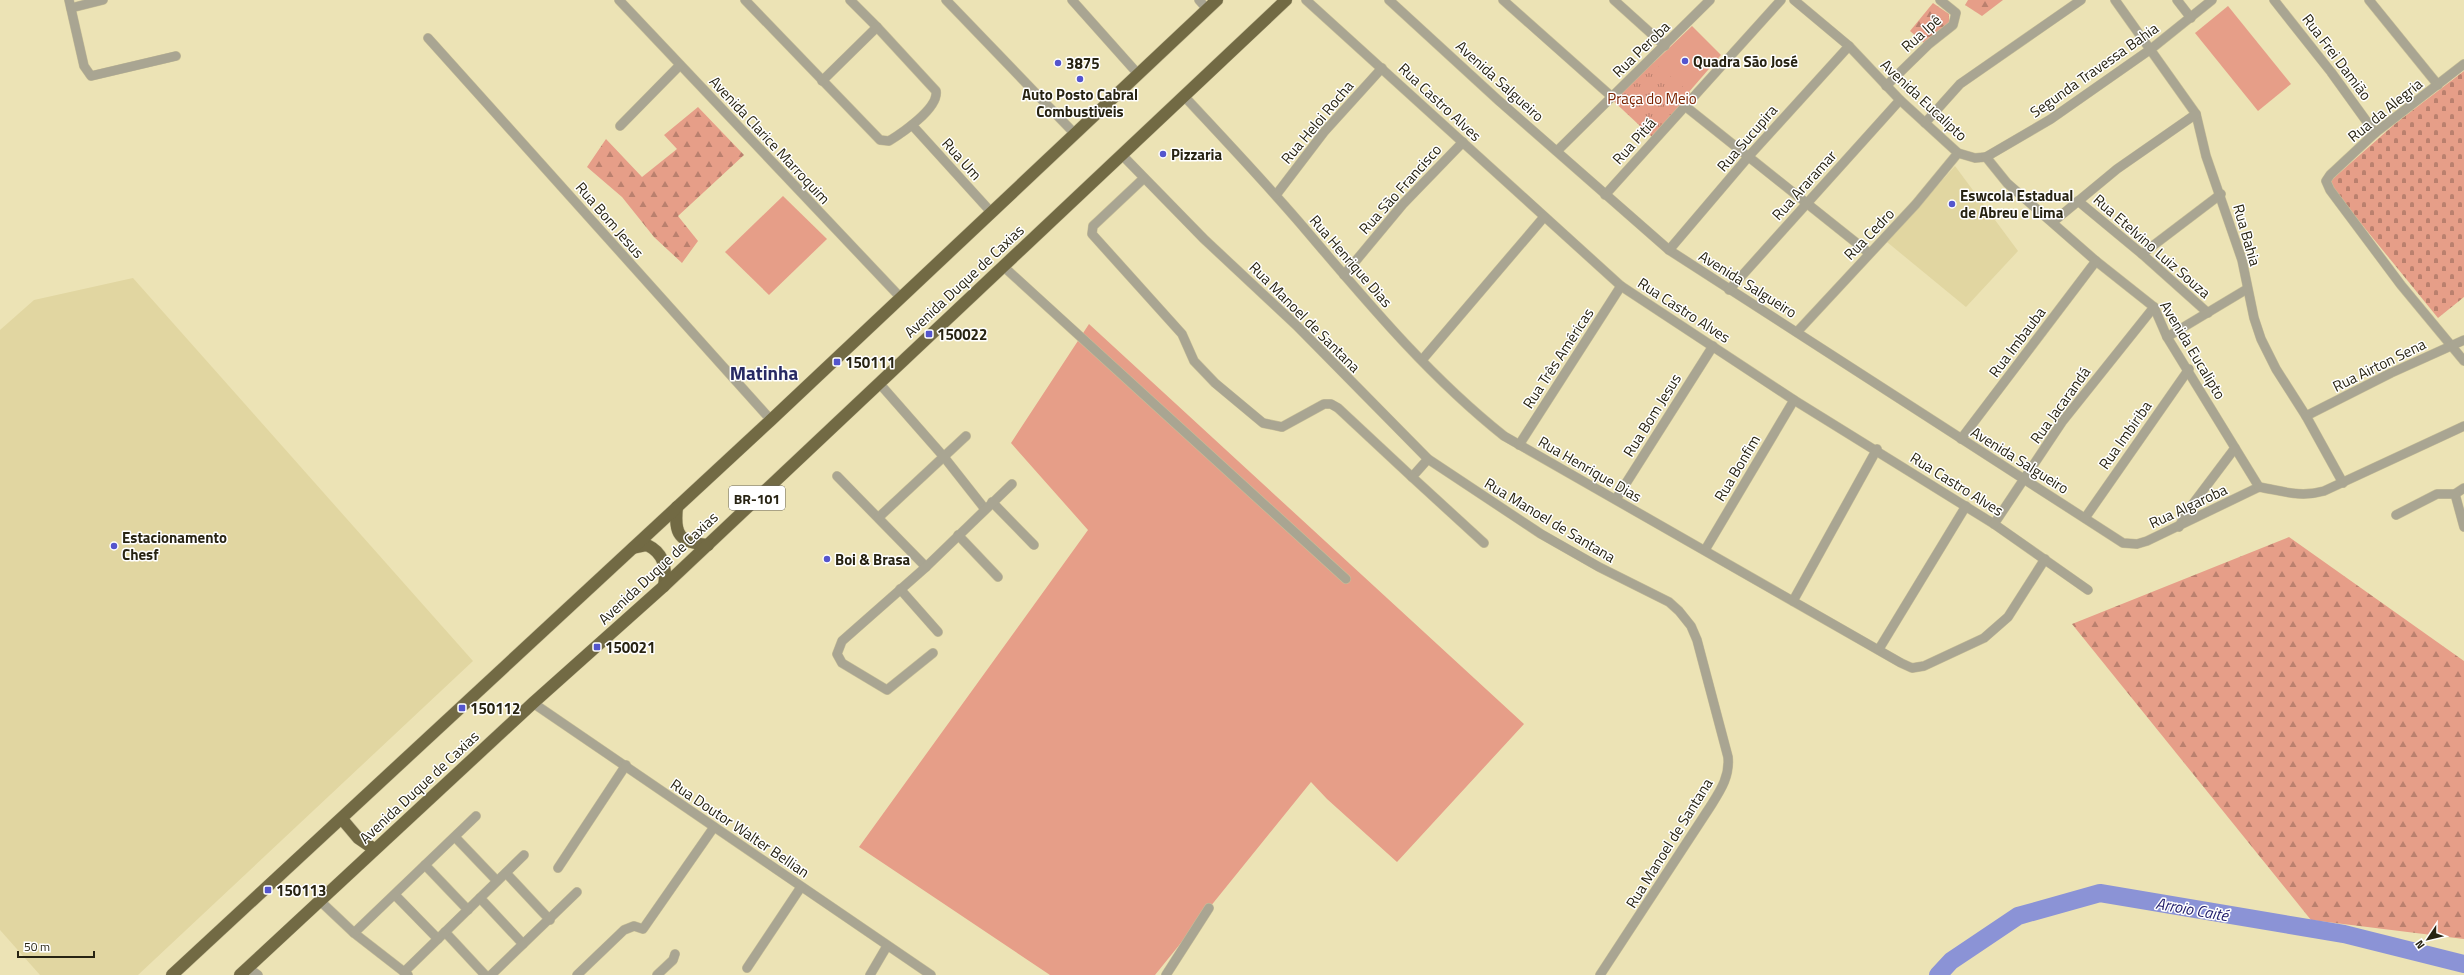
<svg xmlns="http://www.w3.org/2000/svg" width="2464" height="975" viewBox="0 0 2464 975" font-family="'Titillium Web',sans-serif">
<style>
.built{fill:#e1d6a1}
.grass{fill:#e69e88}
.forest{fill:url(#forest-firs)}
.cemetery{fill:url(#cemetery-stones)}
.park{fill:url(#park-tufts)}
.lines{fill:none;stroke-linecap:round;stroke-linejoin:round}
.river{stroke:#8b93d6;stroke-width:18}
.minor-casing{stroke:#c9c098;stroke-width:10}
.trunk-casing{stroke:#c9c098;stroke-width:13}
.minor{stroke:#a9a592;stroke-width:9}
.trunk{stroke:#726a44;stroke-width:12}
.poi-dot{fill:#5455cd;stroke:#fff;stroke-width:1.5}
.labels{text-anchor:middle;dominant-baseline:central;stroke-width:3;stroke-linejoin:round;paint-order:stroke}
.shield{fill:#fff;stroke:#686559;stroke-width:1}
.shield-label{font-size:14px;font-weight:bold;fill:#272312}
.street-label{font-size:15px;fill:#272312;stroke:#fff}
.poi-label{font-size:15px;font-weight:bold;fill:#272312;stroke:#fff;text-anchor:start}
.park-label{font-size:15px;fill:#7a2200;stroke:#fff}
.water-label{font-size:16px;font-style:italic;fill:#24206d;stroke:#fff}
.district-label{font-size:19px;font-weight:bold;fill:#282a63;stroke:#fff}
</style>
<defs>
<pattern id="forest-firs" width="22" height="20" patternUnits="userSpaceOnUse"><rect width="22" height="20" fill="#e69e88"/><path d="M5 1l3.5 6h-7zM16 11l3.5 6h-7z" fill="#ba806e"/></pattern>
<pattern id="cemetery-stones" width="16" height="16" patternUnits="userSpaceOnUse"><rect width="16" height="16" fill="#e69e88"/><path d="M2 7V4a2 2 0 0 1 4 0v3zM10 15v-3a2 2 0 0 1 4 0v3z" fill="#ba806e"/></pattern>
<pattern id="park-tufts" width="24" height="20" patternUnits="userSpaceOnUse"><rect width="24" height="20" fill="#e69e88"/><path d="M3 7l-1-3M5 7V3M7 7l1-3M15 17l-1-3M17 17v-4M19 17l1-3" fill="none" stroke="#ba806e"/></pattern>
</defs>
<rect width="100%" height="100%" fill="#ece3b5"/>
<g class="built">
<polygon points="1955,166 2018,251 1966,307 1887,242"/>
<polygon points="133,278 473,661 138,975 40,975 0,930 0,330 34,300"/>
</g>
<g class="grass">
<polygon points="2228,6 2291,84 2258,111 2195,33"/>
<polygon points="1692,26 1721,55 1682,100 1648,68"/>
<polygon points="783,196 827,239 769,295 725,252"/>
<polygon points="1089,324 1524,724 1397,862 1327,799 1311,782 1155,975 1050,975 859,847 1088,530 1011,443"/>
</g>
<g class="forest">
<polygon points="1968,0 2003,0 1982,16 1965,5"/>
<polygon points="1933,3 1949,14 1949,23 1925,44 1910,31"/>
<polygon points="698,107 744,155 678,216 698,241 682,263 654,237 622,197 587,167 606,139 642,177 677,149 664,135"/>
<polygon points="2289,537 2464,661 2464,939 2311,920 2072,624"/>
</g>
<polygon class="cemetery" points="2464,71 2464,297 2438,318 2328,183 2396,123"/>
<polygon class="park" points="1649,59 1693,95 1655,140 1607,95"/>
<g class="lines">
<polyline class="river" points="1938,975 1951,961 2018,916 2100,893 2344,934 2464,964"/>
<defs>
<g id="minor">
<polyline points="69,0 84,66 91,76 176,56"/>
<polyline points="619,0 901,298"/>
<path d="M 745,0 L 880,140 L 889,141 C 902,133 939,108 936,91 L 877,27 L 850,0"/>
<polyline points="946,0 1075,134"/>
<polyline points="1072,0 1138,74"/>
<polyline points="1199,0 1207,9"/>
<polyline points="1306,0 1621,286 1794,400 1994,524 2088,590"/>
<polyline points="1389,0 1498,100 1669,250 2123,543 2137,544 2147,541 2259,487"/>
<polyline points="1503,0 1611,96"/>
<polyline points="1614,0 1665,46"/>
<polyline points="1794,0 1849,46 1900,100 1958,153 1975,158 1986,157 2007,183 2096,261 2154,307 2167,337 2259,487"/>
<polyline points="2115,0 2196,114 2206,156 2242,260 2254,318 2261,339 2276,369 2306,416 2343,483"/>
<polyline points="2177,0 2191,18"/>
<polyline points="2274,0 2331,72 2375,133"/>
<polyline points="2369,0 2438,85"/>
<polyline points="71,8 103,0"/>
<polyline points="428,38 771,420"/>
<polyline points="2464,64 2375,133 2330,175 2326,181 2330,190 2401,285 2464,361"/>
<polyline points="822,81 877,27"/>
<polyline points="1886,86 1929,44 1953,25 1956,13 1940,0"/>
<path d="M 1184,96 C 1223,138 1262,179 1299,222 C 1363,297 1426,374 1504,436 L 1901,663 L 1912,668 L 1924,666 L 1984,638 L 2008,617 L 2045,559"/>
<polyline points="1685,106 1869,253"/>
<polyline points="1925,123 1960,84 2081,0"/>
<polyline points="912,125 991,212"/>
<polyline points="620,126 680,65"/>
<polyline points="1557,151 1710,0"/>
<path d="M 1122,155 L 1204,239 L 1297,326 L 1428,459 L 1541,534 L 1599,567 L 1669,602 L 1679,611 L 1691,626 L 1697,640 L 1728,757 C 1730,777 1720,791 1710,807 L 1600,975"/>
<polyline points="1986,157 2051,119 2151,49 2212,0"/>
<polyline points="1143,179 1093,226 1092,234 1182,334 1194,361 1215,383 1263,423 1282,427 1324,404 1331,404 1338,408 1412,477 1428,459"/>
<polyline points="1276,195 1324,132 1382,68"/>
<polyline points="1605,195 1781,0"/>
<polyline points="2078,201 2142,254 2208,313"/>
<polyline points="2053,222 2117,169 2196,114"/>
<polyline points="1669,250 1749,156 1849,46"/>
<polyline points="2142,254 2221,194"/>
<polyline points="1004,267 1346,579"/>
<polyline points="1344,275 1403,204 1463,142"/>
<polyline points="1729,290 1900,100"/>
<polyline points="1797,332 1916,204 1958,153"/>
<polyline points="2167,337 2247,289"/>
<polyline points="1422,360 1544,217"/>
<polyline points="879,383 944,457 985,509"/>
<polyline points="2306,416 2391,373 2464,340"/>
<polyline points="1961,439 2096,261"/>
<polyline points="1519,445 1621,286"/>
<polyline points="837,476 926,567"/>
<polyline points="1412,477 1484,543"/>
<path d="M 2259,487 C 2283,491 2300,498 2324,491 L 2464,426"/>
<polyline points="2455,494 2464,527"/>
<polyline points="2455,494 2464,488"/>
<polyline points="1616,499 1713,346"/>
<polyline points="992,502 1034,545"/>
<polyline points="2396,515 2437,494 2455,494"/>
<polyline points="879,517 966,436"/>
<polyline points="2085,518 2189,369"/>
<polyline points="1994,524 2062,422 2154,307"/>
<polyline points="2179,527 2186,513 2235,448"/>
<polyline points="958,535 998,577"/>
<polyline points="1705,550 1794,400"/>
<polyline points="900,589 938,632"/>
<polyline points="1793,601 1877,449"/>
<polyline points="1879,649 1966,506"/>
<polyline points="933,653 887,690 842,663 837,654 842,641 926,567 1012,484"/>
<polyline points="533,703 931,975"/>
<polyline points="455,837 497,881"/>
<polyline points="425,865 468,910"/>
<polyline points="558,868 626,765"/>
<polyline points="506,873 550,920"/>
<polyline points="395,895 438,939"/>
<polyline points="480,898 523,944"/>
<polyline points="319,900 354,933 408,975"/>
<polyline points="445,932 485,975"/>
<polyline points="354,933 476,816"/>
<polyline points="248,968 258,975"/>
<polyline points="747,968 801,887"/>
<polyline points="404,972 524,855"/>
<polyline points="491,975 577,892"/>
<polyline points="577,975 624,930 634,926 643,929 714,827"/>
<polyline points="657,975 673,960 675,954"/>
<polyline points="870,975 887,946"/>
<polyline points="1166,975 1209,908"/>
</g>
<g id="trunk">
<path d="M 677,507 C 674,535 679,542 708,545"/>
<path d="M 633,548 L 647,545 C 664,553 667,568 664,586"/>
<polyline points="342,819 358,838 374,849"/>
<polyline points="172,975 771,420 1217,0"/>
<polyline points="240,975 533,703 664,586 1286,0"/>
</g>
</defs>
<use href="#minor" class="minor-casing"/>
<use href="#trunk" class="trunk-casing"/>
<use href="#minor" class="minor"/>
<use href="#trunk" class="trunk"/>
</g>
<g class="poi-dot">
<circle cx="1685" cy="61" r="4"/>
<circle cx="1058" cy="63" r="4"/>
<circle cx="1080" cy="79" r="4"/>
<circle cx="1163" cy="154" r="4"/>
<circle cx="1952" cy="204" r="4"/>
<rect x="925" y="330" width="8" height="8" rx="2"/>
<rect x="833" y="358" width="8" height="8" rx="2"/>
<circle cx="114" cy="546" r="4"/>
<circle cx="827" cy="559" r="4"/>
<rect x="593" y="643" width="8" height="8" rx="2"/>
<rect x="458" y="704" width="8" height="8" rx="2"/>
<rect x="264" y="886" width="8" height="8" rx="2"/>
</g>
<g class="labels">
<rect class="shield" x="729" y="486" width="56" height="24" rx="3"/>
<g class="shield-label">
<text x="757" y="498">BR-101</text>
</g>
<g class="street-label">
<text transform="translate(1921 33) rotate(-42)">Rua Ipê</text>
<text transform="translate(1641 49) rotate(-44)">Rua Peroba</text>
<text transform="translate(2337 57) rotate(53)">Rua Frei Damião</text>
<text transform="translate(2094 70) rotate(-35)">Segunda Travessa Bahia</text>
<text transform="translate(1500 81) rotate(42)">Avenida Salgueiro</text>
<text transform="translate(1924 100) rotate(43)">Avenida Eucalipto</text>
<text transform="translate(1440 102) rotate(43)">Rua Castro Alves</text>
<text transform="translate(2385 110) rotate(-39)">Rua da Alegria</text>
<text transform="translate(1317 122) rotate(-50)">Rua Heloi Rocha</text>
<text transform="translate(1747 138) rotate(-49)">Rua Sucupira</text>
<text transform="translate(770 140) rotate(47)">Avenida Clarice Marroquim</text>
<text transform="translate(1634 141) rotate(-48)">Rua Pitiá</text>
<text transform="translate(962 159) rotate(48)">Rua Um</text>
<text transform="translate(1804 185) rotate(-48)">Rua Araramar</text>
<text transform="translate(1400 189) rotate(-48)">Rua São Francisco</text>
<text transform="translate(610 220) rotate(49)">Rua Bom Jesus</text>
<text transform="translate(1869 234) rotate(-46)">Rua Cedro</text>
<text transform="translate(2247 235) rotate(74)">Rua Bahia</text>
<text transform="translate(2152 246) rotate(41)">Rua Etelvino Luiz Souza</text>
<text transform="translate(1351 261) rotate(49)">Rua Henrique Dias</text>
<text transform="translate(964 281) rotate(-43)">Avenida Duque de Caxias</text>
<text transform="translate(1748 284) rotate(32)">Avenida Salgueiro</text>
<text transform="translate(1684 310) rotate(33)">Rua Castro Alves</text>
<text transform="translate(1305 317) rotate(45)">Rua Manoel de Santana</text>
<text transform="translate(2017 342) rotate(-53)">Rua Imbauba</text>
<text transform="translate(2193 350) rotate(59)">Avenida Eucalipto</text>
<text transform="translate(1558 358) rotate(-57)">Rua Três Américas</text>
<text transform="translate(2379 365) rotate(-26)">Rua Airton Sena</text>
<text transform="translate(2060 405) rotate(-54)">Rua Jacarandá</text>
<text transform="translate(1652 415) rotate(-58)">Rua Bom Jesus</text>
<text transform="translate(2125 435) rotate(-55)">Rua Imbiriba</text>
<text transform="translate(2020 460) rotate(32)">Avenida Salgueiro</text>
<text transform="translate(1737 468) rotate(-59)">Rua Bonfim</text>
<text transform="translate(1590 469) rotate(30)">Rua Henrique Dias</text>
<text transform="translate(1957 484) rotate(32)">Rua Castro Alves</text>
<text transform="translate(2188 506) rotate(-25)">Rua Algaroba</text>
<text transform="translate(1550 520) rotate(31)">Rua Manoel de Santana</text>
<text transform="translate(658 568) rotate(-43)">Avenida Duque de Caxias</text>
<text transform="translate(419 787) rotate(-43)">Avenida Duque de Caxias</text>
<text transform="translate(740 828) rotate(34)">Rua Doutor Walter Bellian</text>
<text transform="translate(1669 843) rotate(-58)">Rua Manoel de Santana</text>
</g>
<g class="poi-label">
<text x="1693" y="61">Quadra São José</text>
<text x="1066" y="63">3875</text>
<text x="1080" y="94" text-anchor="middle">Auto Posto Cabral<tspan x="1080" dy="17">Combustiveis</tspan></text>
<text x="1171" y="154">Pizzaria</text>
<text x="1960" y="195">Eswcola Estadual<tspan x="1960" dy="17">de Abreu e Lima</tspan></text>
<text x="937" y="334">150022</text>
<text x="845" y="362">150111</text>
<text x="122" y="537">Estacionamento<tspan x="122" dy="17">Chesf</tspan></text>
<text x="835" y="559">Boi &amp; Brasa</text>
<text x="605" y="647">150021</text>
<text x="470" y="708">150112</text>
<text x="276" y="890">150113</text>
</g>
<g class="park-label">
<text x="1652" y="98">Praça do Meio</text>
</g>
<g class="water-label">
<text transform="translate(2192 909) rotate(10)">Arroio Caité</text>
</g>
<g class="district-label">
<text x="764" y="372">Matinha</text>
</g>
</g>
<g transform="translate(2428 939) rotate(235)" stroke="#ffffff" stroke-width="3" paint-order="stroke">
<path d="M0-3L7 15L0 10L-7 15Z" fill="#272312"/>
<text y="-6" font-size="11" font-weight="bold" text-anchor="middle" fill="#272312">N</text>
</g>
<path d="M18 951v6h76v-6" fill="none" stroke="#272312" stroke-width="2"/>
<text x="24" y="951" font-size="12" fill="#272312" stroke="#ffffff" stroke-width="3" paint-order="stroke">50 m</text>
</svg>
